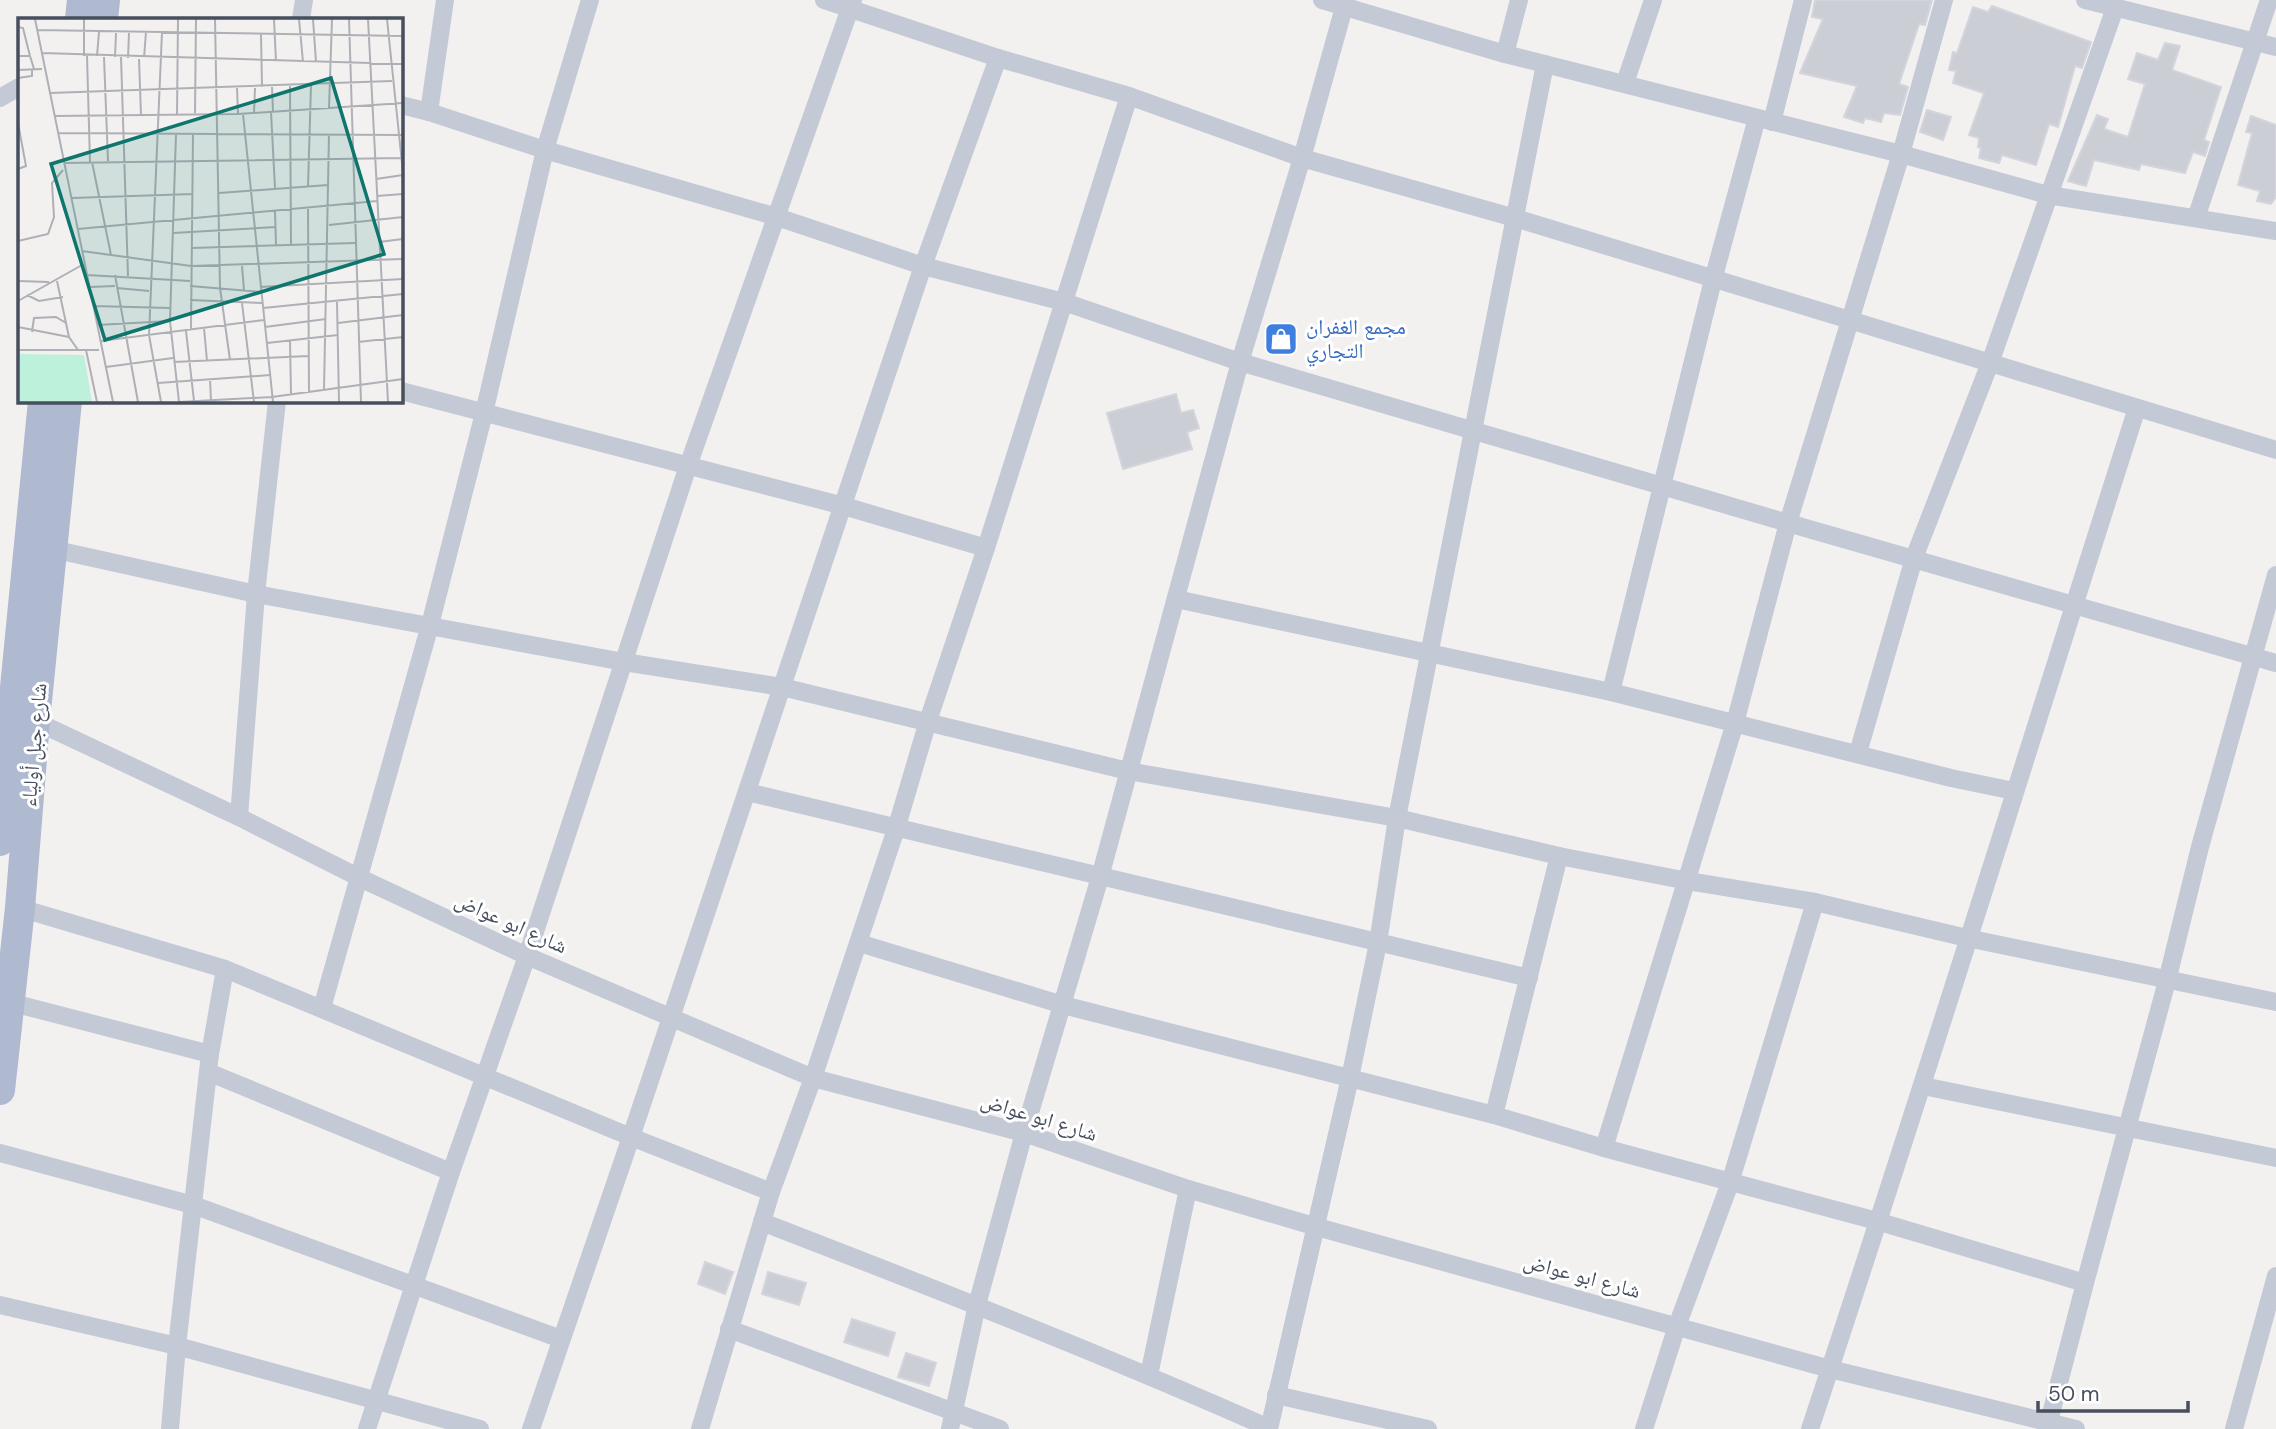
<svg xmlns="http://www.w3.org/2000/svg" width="2276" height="1429" viewBox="0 0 2276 1429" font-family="'DM Sans','Noto Naskh Arabic',sans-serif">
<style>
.building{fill:#ccced6;stroke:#d4d4dc;stroke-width:2}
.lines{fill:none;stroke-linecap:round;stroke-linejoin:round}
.street{stroke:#c3c9d5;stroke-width:18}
.primary{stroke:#afb9d0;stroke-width:30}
.labels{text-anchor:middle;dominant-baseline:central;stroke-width:6;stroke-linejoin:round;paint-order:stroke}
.shop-label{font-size:21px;fill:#366cbe;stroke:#fff;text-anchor:start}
.street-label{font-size:21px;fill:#474f5e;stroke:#fff}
.inset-road{fill:none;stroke:#aeb0b6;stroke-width:2}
.view{fill:#0f766e;fill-opacity:0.15;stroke:#0f766e;stroke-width:3.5}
.inset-edge{fill:none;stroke:#474f5e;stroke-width:3.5}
</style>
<rect width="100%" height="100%" fill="#f3f0f0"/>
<g class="building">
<polygon points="1815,0 1932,0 1925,25 1919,24 1899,84 1908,87 1900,115 1884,113 1881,122 1865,118 1863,123 1844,117 1857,86 1800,73 1823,19 1812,17"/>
<polygon points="1992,6 2091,42 2082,68 2075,66 2058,127 2049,124 2036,165 2002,155 1999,163 1979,158 1981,148 1978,147 1979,138 1969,135 1984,93 1953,83 1956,71 1949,70 1953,52 1957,53 1973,7 1988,12"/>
<polygon points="2165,43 2180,46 2172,70 2221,87 2204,140 2209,142 2205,156 2193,152 2185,173 2141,164 2139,170 2094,160 2086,186 2068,181 2097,115 2108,119 2104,129 2128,137 2145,84 2128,79 2137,53 2158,60"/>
<polygon points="1927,110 1951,117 1943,140 1920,132"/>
<polygon points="2251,116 2276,125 2276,197 2271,204 2257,201 2260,191 2238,185 2252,133 2246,132"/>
<polygon points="1176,394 1181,413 1193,410 1199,428 1187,432 1192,449 1123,469 1107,413"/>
<polygon points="705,1262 733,1272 725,1294 698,1284"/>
<polygon points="768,1272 806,1283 799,1305 762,1294"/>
<polygon points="852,1319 895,1333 888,1356 844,1342"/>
<polygon points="906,1353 936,1363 929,1386 898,1377"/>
</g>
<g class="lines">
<g class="street">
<polyline points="824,0 998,58 1129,96 1302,158 1515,218 2276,450"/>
<polyline points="1322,0 1505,54 1901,154 2048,195 2276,231"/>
<polyline points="2085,0 2276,47"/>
<polyline points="301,19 304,0"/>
<polyline points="1505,54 1519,0"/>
<polyline points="1625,83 1653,0"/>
<polyline points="0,98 19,87"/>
<polyline points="401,105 429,112 545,150 777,217 923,266 1064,302 1240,362 1788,523 2276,663"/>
<polyline points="429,112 445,0"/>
<polyline points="1772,122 1803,0"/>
<polyline points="2196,218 2269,0"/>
<polyline points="401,391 844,506 986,548"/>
<polyline points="52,549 256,594 624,662 782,687 1128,771 1397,818 1559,856 1688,881 1815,902 1967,938 2276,1002"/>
<polyline points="1176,599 1611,692 1951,778 2014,791"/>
<polyline points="1611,692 1713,280 1757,118"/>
<polyline points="35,721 239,817 360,878 527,956 813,1078 1024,1133 1188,1189 1317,1227 1830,1369 2076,1429"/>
<polyline points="1858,753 1914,558 1990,363 2115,8"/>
<polyline points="747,792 1529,978"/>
<polyline points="239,817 256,594 277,401"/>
<polyline points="20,908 225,969 631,1137 771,1192"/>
<polyline points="859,943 1063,1005 1494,1115 1604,1148 1877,1221 2085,1283"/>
<polyline points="9,1002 210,1054"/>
<polyline points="322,1008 430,625 484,413 545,150 590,0"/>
<polyline points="208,1072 451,1172"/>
<polyline points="1923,1086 2276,1158"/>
<polyline points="1494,1115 1559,856"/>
<polyline points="1604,1148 1735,723 1788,523 1901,154 1944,0"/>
<polyline points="0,1153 193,1205 561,1339"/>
<path d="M 762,1222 C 933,1288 1102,1354 1269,1428"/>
<polyline points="0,1305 177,1346 480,1429"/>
<polyline points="729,1329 1000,1429"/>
<polyline points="1149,1375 1188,1189"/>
<polyline points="1276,1395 1428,1429"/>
<polyline points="170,1429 177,1346 210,1054 225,969"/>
<polyline points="367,1429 451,1172 527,956 688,466 853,0"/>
<polyline points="531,1429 631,1137 923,266 998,58"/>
<polyline points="700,1429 771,1192 813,1078 897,826 928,721 986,548 1129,96"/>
<polyline points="950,1429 977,1305 1024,1133 1100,877 1240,362 1302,158 1346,0"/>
<polyline points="1269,1429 1350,1078 1378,943 1397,818 1545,64"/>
<polyline points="1644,1429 1677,1326 1730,1183 1815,902"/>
<path d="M 1810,1429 C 1923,1090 2028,748 2137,408"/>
<polyline points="2047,1429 2085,1283 2167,981 2200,847 2276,575"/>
<polyline points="2234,1429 2276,1276"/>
</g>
<g class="primary">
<polyline points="80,19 82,0"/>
<polyline points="103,19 105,0"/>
<polyline points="0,841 43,401"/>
<polyline points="0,1090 20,908 35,721 67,401"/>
</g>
</g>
<defs>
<symbol id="shop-square" viewBox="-11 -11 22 22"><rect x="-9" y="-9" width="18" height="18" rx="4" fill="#3f7fe0" stroke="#fff"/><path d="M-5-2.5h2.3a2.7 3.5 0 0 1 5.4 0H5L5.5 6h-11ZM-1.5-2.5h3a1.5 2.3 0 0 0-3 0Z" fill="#fff"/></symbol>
</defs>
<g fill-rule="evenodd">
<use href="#shop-square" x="1262" y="320" width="38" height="38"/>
</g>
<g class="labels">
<g class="shop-label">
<text x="1306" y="327">مجمع الغفران<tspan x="1306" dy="24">التجاري</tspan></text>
</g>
<g class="street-label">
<text transform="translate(34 745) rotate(-85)">شارع جبل أولياء</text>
<text transform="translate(511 923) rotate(24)">شارع ابو عواض</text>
<text transform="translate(1039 1117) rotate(17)">شارع ابو عواض</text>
<text transform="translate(1582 1276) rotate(15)">شارع ابو عواض</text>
</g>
</g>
<g transform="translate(18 18)">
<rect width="385" height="385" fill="#f3f0f0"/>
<path d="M 0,336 L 66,337 L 74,384 L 0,384 Z" fill="#bdf1dc"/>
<path class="inset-road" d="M 17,1 L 95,384M 66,1 L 66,38M 197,1 L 202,270 L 212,342M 256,1 L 258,44M 281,1 L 285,44M 295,1 L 298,44M 331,1 L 343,384M 350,1 L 370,384M 369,1 L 385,155M 0,9 L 5,10 L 12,38M 19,12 L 385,18M 243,16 L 244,69M 24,35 L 385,46M 0,38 L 12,38 L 16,51M 69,38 L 72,144M 79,38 L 81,14M 86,39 L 90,143M 97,39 L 98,15M 103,39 L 110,258M 110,40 L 111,15M 126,40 L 128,14M 121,41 L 123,97M 0,52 L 24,51M 0,60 L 14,58 L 14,51M 272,68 L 273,227M 254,69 L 255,94M 219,70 L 220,96M 32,75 L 374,63M 311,90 L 314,1M 253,94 L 257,170M 177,95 L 178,1M 236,95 L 237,70M 159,96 L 160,1M 225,96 L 255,384M 37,98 L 220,96 L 385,85M 0,105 L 8,148 L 0,151M 41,115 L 385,117M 158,116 L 152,303 L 161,384M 74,144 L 93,237M 46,145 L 383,140M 358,161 L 385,157M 290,169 L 293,67M 201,175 L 310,167M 359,178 L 385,176M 54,180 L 175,176M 290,189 L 291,374M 257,193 L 258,227M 311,207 L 385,199M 60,211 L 359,183M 155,215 L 258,209M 0,223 L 30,216 L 36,199 L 34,165 L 45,152M 361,224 L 385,221M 174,230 L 337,225M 64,233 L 173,248 L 385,241M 224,248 L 226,272M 69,257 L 172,263M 97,257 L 120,384M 0,263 L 31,264M 39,263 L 51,319 L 60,332M 172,268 L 243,274M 72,269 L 97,268M 242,269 L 385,261M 99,270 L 131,273M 9,277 L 21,283 L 45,279M 172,282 L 244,285M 0,283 L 64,247M 319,284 L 321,384M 224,285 L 236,384M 75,288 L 152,290M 245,290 L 385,276M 320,305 L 385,297M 79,307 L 152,303M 0,309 L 51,319M 247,309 L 308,301M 186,310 L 189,343M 173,312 L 175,115M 168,313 L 176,383M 14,314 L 16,300 L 38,299 L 48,305M 83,323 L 246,302M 272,323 L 273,376M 340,324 L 385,319M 249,325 L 320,317M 0,332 L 81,332M 68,332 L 79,384M 156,344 L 290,338M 88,349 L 155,340M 192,361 L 193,383M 140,365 L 252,357M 306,372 L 311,116M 143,384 L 131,317 L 144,14M 161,384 L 254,379 L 385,361"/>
<path class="view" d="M 313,60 L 366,236 L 87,322 L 33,146 Z"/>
<rect width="385" height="385" class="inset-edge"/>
</g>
<path d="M2038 1401v10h150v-10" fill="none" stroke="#474f5e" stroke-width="3.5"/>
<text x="2048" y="1401" font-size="21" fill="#474f5e" stroke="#ffffff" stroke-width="5" paint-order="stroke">50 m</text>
</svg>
